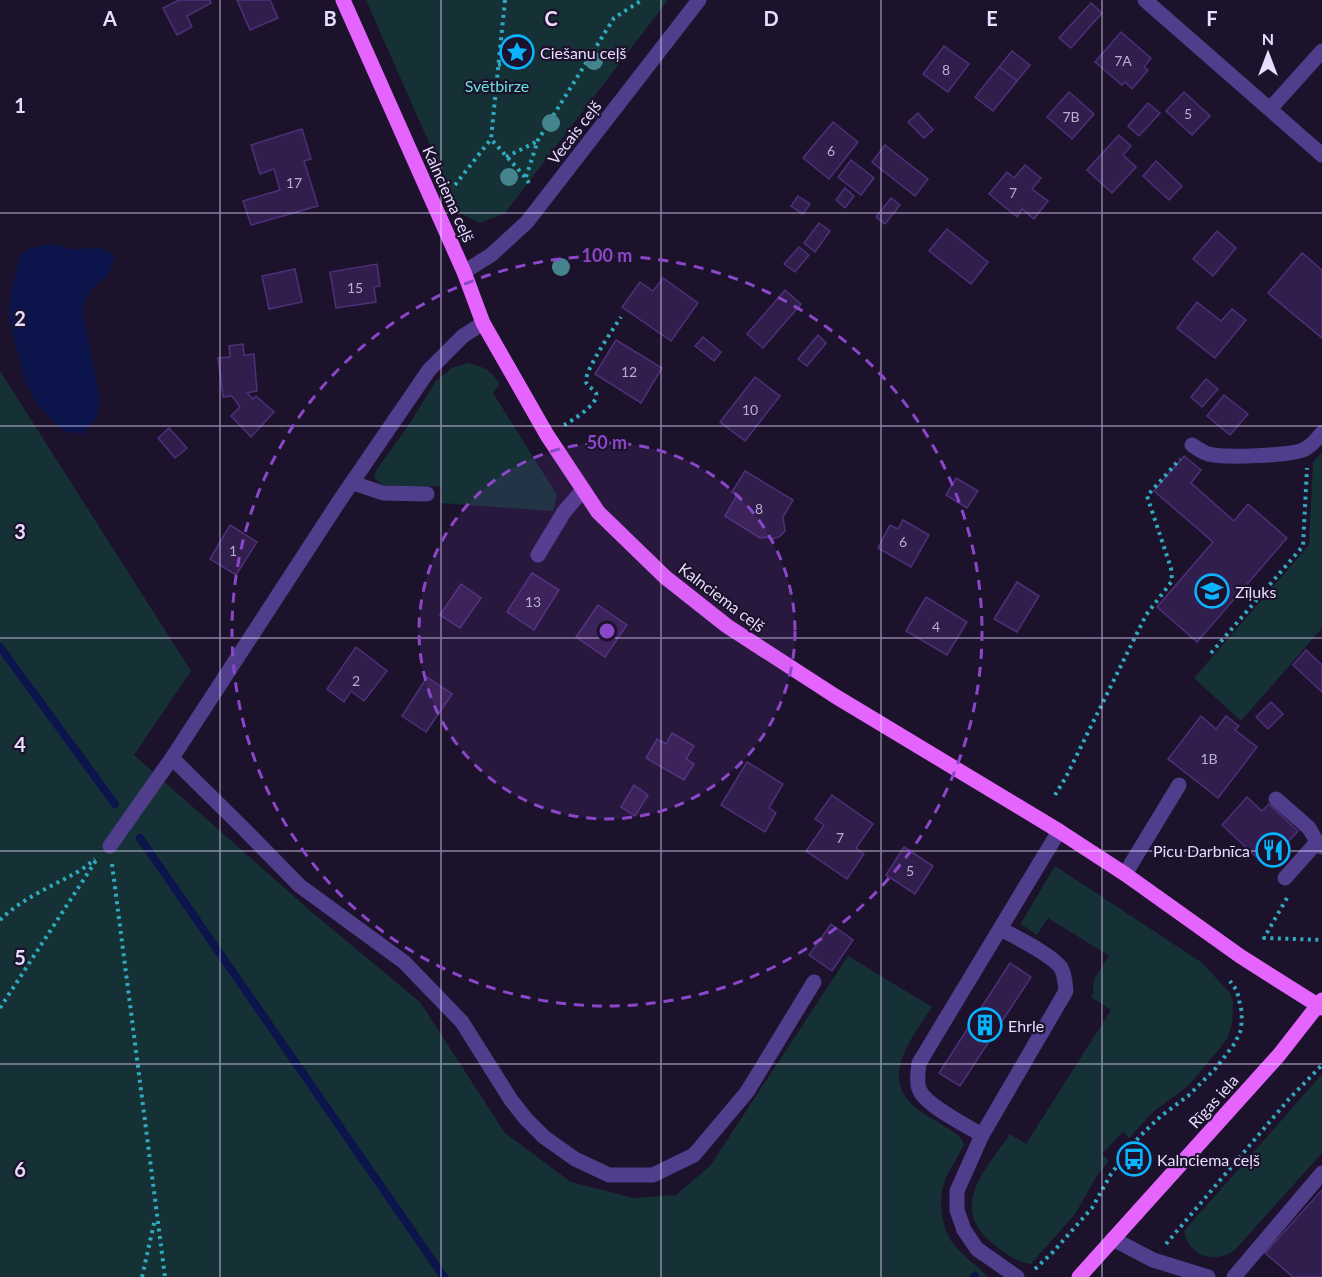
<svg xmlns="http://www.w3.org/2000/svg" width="1322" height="1277" viewBox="0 0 1322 1277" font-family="Lato,sans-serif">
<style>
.green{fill:#153136}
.water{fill:#0b154c}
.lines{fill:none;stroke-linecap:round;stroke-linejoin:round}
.stream{stroke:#0b154c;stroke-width:8}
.building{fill:#311e4d;stroke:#4e3079;stroke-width:1.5}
.path{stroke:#31aabf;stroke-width:4;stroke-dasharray:3 4.5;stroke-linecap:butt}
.minor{stroke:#503d8b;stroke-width:15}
.major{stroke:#e564fe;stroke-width:15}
.tree{fill:#45848d}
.grid{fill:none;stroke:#e8ddff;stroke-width:1.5;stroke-opacity:0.55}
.ring{fill:none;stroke:#8b47c9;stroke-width:3;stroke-dasharray:10 8}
.labels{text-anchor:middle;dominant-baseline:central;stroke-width:4.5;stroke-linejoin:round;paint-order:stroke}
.number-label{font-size:14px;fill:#baadd2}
.poi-label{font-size:16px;fill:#e8ddff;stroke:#1c122c;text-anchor:start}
.park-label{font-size:16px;fill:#67e1dc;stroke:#1c122c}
.street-label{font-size:16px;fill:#e8ddff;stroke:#1c122c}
.grid-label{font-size:20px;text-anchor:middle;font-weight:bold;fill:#e8ddff;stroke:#1c122c;stroke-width:4.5;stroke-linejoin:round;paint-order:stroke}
.centre{fill:#8b47c9;stroke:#1c122c;stroke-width:3}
.ring-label{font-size:18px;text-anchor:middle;font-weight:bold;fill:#8b47c9;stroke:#1c122c;stroke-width:4.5;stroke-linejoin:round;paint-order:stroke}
</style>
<rect width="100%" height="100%" fill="#1c122c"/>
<g class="green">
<polygon points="366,0 668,0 505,213 480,223 460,213"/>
<path d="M 468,363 C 484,367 491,370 500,384 L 493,393 L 557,495 L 553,511 L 441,503 L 441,486 L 392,488 C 385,486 380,484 374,478 L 375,473 L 378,468 L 408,426 L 436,381 L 452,368 Z"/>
<path d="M 0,371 L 191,671 L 134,755 L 314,914 L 420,1002 L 505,1133 L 571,1182 L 633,1198 L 676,1195 L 710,1166 L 848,956 L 932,1007 C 916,1033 884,1069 907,1099 C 915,1110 930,1117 941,1124 C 950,1130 961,1134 964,1145 C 958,1156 951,1167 946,1178 C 937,1198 941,1228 954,1245 C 964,1257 978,1266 988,1277 L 0,1277 Z"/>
<polygon points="1322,452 1322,628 1241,721 1194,678 1309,545 1313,462"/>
<path d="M 1055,866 L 1201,962 L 1230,993 L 1233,1001 L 1232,1024 L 1228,1037 L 1220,1048 L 1189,1085 L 1153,1112 L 1129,1138 L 1123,1132 L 1102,1154 L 1109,1161 L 1098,1174 L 1075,1214 L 1031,1264 C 1015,1262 1003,1252 991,1242 C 948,1206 987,1168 1010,1134 L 1026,1144 L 1111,1010 L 1091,997 L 1094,992 C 1089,980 1103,967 1109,956 L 1048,918 L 1037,935 L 1022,925 L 1021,923 Z"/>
<path d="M 1322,1074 L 1322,1153 L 1234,1251 C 1213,1264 1189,1256 1184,1231 Z"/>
</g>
<polygon class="water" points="56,244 72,250 89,248 103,249 115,256 108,275 90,291 82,309 100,399 97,417 84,434 64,431 50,418 37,404 25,381 9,319 10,296 21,253 38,246"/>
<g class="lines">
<g class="stream">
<polyline points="0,647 115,804"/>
<polyline points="140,838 444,1277"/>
<polyline points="974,1277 975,1276"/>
</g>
</g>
<g class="building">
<polygon points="179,0 210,0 211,3 187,16 192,27 177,35 163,8"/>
<polygon points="237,0 270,0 278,18 250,30"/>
<polygon points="1091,3 1102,13 1071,48 1059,38"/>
<polygon points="1121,32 1151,58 1144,67 1148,70 1132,89 1125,82 1122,85 1095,62"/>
<polygon points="944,46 969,64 948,92 923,74"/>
<polygon points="1012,51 1030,65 1017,81 999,67"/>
<polygon points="999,67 1017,81 993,111 975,97"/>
<polygon points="1069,92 1094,114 1072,139 1047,117"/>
<polygon points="1184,92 1210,116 1192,135 1166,111"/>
<polygon points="1148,103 1160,113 1139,136 1128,126"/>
<polygon points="918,113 933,130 924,138 908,122"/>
<polygon points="833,122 858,142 829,179 803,158"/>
<polygon points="302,129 311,159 304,161 318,206 251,225 243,201 280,190 274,169 260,174 251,145"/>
<polygon points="1119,135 1131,146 1123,155 1136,167 1112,193 1087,170"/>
<polygon points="885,145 928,179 915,196 872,162"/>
<polygon points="851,160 874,178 861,195 838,177"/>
<polygon points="1156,161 1182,186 1169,200 1143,176"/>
<polygon points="1025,165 1041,178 1032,189 1048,201 1034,219 1022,209 1017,217 989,194 1007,172 1014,178"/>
<polygon points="845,188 854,196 845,208 836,200"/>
<polygon points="798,196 810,204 803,214 791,206"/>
<polygon points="891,198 900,205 885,224 876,217"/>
<polygon points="819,223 830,231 815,252 804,243"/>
<polygon points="947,229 988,262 971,284 929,251"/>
<polygon points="1217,231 1236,248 1213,276 1193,259"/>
<polygon points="799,247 809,255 795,272 784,264"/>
<polygon points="1302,253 1322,270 1322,338 1268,293"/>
<polygon points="377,264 380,286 374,287 376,302 336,308 330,272"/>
<polygon points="295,269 302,302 269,309 262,276"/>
<polygon points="663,278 698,303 671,341 622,307 640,282 653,291"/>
<polygon points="785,290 801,304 763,348 747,334"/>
<polygon points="1197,302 1221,321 1232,309 1246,320 1215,358 1177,328"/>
<polygon points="818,335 826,343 807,366 798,359"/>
<polygon points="703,337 721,352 714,361 695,346"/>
<polygon points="616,340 662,368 641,403 595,374"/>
<polygon points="243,344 244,355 254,354 257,391 247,393 253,399 256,396 274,412 251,437 231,416 240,407 232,396 223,397 218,358 230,357 229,346"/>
<polygon points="755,377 780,396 745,441 720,422"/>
<polygon points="1206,379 1218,389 1202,407 1191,397"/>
<polygon points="1224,395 1248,414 1230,435 1207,416"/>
<polygon points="169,428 187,448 175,458 158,438"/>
<polygon points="1184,456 1201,470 1191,483 1234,521 1248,504 1287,538 1197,642 1157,607 1213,542 1154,491"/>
<polygon points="745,471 793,500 783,517 785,531 779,537 771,539 766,537 760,538 725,516 737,495 732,492"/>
<polygon points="956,478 978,491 967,508 946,495"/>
<polygon points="903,520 929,535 911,567 878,548 890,525 898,529"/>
<polygon points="230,525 257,542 236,575 210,559"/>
<polygon points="532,573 559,590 534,630 507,612"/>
<polygon points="1017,582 1039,596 1017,632 994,619"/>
<polygon points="461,584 481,598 460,628 440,615"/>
<polygon points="926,597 967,622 947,655 906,631"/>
<polygon points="598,605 627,625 605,657 576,637"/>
<polygon points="356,647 387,671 364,701 351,691 344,702 327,689"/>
<polygon points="1306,650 1322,665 1322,692 1293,665"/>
<polygon points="427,677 452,694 426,732 402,716"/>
<polygon points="1271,702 1283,714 1268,729 1256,717"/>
<polygon points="1201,716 1216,729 1226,716 1239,726 1235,730 1257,747 1218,798 1168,759"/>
<polygon points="672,733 694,746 686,759 694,764 684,780 646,758 657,739 666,744"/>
<polygon points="747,762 783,784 769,808 776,813 765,832 721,805"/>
<polygon points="634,785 648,795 635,816 621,807"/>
<polygon points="832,795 873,824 856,848 864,854 847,879 806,851 824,825 815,819"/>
<polygon points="1247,797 1262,811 1269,804 1298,831 1266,866 1222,825"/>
<polygon points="904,847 933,866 915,894 886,875"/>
<polygon points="831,924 853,940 832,971 809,955"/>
<polygon points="1010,963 1031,977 960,1086 939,1073"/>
<polygon points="1322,1190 1322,1277 1293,1277 1265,1253"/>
</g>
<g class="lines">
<g class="path">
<polyline points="505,0 491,139 526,178 530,185"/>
<polyline points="498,65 516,61"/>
<polyline points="506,157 538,141"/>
<polyline points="526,177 538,140 614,18 642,0"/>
<polyline points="455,185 491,139"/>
<path d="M 564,425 C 572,421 600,403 596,393 C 593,387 585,387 586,379 C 588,366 613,329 621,317"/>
<polyline points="1211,653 1303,546 1307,468"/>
<polyline points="1055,795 1066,777 1146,615 1172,581 1171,568 1147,496 1180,459"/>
<polyline points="112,864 165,1277"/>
<polyline points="1287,898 1264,938 1322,940"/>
<path d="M 0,920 C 20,900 48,888 72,875 C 80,871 88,865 95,859"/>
<polyline points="0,1008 97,859"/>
<polyline points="1166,1244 1289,1099 1322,1065"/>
<polyline points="1035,1269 1053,1252 1092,1208 1111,1174 1139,1137 1161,1116 1188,1096 1216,1068 1235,1043 1241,1030 1242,1013 1237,991 1230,981"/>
<polyline points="142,1277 155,1219"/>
</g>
<g class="minor">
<polyline points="1145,0 1322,155"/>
<polyline points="1270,109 1322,51"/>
<polyline points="464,272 491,255 527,222 699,0"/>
<path d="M 1192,445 C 1197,448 1202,452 1208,454 C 1223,458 1292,456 1305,449 C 1311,446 1317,439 1322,433"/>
<polyline points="353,483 383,493 427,494"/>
<polyline points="538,555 564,512 583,490"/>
<polyline points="172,758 243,828 300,886 404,962 462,1022 511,1100 526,1119 544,1137 575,1159 609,1175 653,1175 694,1155 747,1092 814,982"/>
<polyline points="1276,799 1309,828 1317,842"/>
<polyline points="110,846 172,758 340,500 429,370 463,336 483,323"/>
<polyline points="1125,874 1179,785"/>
<polyline points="1285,878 1317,842 1322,847"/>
<path d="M 1001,929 C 1015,937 1053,955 1061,968 C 1065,975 1065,983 1066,991 L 982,1135 L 957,1191 L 957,1210 L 964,1230 L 977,1249 L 1017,1277"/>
<path d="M 982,1135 C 967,1126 927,1106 920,1091 C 916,1083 918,1072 919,1063 L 1059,831"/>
<polyline points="1113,1239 1153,1260 1208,1277"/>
<polyline points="1234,1277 1322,1173"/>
</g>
<g class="major">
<polyline points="343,0 464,272 483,323 547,435 598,512 665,577 727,626 835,696 1059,831 1125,874 1240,956 1322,1008"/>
<polyline points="1079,1277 1279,1055 1322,1000"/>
</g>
</g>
<g class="tree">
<circle cx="594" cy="61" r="9"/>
<circle cx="551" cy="123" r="9"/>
<circle cx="509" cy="177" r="9"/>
<circle cx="561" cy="267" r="9"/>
</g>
<path class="grid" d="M 220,0 L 220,1277M 441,0 L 441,1277M 661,0 L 661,1277M 881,0 L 881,1277M 1102,0 L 1102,1277M 0,213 L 1322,213M 0,426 L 1322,426M 0,638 L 1322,638M 0,851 L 1322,851M 0,1064 L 1322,1064"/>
<circle cx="607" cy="631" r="188" fill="#8b47c9" fill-opacity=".12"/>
<g class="ring">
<circle cx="607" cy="631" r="188"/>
<circle cx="607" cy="631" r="375"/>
</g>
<defs>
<symbol id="sight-ring" viewBox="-11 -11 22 22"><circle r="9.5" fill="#1c122c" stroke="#0ab3fe" stroke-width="1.5"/><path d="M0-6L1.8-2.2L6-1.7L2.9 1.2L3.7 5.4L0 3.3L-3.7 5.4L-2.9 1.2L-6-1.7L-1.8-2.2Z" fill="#0ab3fe"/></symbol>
<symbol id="school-ring" viewBox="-11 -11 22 22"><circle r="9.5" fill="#1c122c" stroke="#0ab3fe" stroke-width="1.5"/><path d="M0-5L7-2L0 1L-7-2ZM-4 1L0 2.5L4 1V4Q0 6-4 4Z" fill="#0ab3fe"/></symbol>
<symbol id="restaurant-ring" viewBox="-11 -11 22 22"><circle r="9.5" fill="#1c122c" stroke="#0ab3fe" stroke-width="1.5"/><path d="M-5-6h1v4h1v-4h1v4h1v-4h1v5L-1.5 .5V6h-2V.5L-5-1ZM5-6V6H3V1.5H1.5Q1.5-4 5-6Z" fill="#0ab3fe"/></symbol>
<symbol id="building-ring" viewBox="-11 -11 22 22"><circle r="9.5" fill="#1c122c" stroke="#0ab3fe" stroke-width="1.5"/><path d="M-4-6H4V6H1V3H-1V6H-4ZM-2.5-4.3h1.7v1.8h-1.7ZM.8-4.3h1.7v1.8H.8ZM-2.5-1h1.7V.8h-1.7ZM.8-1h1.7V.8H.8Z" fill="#0ab3fe"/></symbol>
<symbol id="bus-ring" viewBox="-11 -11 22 22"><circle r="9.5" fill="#1c122c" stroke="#0ab3fe" stroke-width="1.5"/><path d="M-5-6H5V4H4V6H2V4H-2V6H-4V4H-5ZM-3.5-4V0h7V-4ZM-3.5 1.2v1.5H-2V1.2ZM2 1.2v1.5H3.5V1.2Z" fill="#0ab3fe"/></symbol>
</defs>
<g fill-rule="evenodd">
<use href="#sight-ring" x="498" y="33" width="38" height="38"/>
<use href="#school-ring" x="1193" y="572" width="38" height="38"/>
<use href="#restaurant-ring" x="1254" y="831" width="38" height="38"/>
<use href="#building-ring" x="966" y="1006" width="38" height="38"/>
<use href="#bus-ring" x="1115" y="1140" width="38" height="38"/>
</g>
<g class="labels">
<g class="number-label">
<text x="1123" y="60">7A</text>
<text x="946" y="69">8</text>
<text x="1188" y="113">5</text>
<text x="1071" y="116">7B</text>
<text x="831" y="150">6</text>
<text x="294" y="182">17</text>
<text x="1013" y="192">7</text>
<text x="355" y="287">15</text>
<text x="629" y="371">12</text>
<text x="750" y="409">10</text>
<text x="759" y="508">8</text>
<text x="903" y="541">6</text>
<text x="233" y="550">1</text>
<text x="533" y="601">13</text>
<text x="936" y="626">4</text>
<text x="356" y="680">2</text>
<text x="1209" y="758">1B</text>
<text x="840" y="837">7</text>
<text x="910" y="870">5</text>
</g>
<g class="poi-label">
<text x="540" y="52">Ciešanu ceļš</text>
<text x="1235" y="591">Zīļuks</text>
<text x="1250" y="850" text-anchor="end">Picu Darbnīca</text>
<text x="1008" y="1025">Ehrle</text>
<text x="1157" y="1159">Kalnciema ceļš</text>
</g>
<g class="park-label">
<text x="497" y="85">Svētbirze</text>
</g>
<g class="street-label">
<text transform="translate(574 132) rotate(-52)">Vecais ceļš</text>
<text transform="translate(449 194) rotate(66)">Kalnciema ceļš</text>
<text transform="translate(722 597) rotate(37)">Kalnciema ceļš</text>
<text transform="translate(1213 1101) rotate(-48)">Rīgas iela</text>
</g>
</g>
<g class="grid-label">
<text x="110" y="26">A</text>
<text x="330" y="26">B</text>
<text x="551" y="26">C</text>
<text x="771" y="26">D</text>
<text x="992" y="26">E</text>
<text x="1212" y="26">F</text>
<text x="20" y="113">1</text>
<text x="20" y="326">2</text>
<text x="20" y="539">3</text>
<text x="20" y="752">4</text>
<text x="20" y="965">5</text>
<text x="20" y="1177">6</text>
</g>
<circle cx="607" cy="631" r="9" class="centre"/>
<g class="ring-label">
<text x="607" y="262">100 m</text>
<text x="607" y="449">50 m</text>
</g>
<g transform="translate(1268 54)" stroke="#1c122c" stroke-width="4.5" paint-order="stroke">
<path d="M0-4.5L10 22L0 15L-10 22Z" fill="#e8ddff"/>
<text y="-9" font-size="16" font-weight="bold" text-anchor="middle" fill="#e8ddff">N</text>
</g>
</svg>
